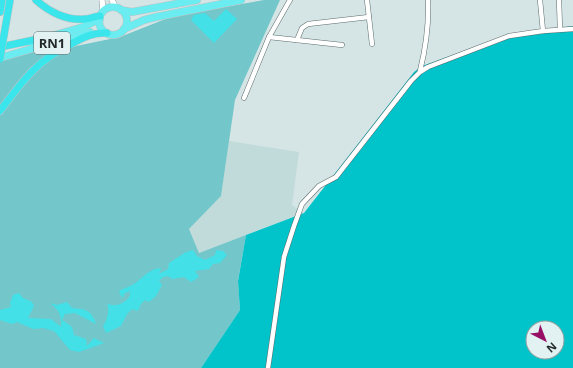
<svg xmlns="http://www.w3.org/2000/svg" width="573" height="368" viewBox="0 0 573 368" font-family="'Open Sans',sans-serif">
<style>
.built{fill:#c1dbdb}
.green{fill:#73c6ca}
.forest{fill:#00c4ca;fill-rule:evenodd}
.water{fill:#43e1e7}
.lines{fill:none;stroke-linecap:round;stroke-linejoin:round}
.minor-casing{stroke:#5d6b6b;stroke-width:5.5}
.tertiary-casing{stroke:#5d6b6b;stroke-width:6}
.primary-casing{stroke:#c1c3c3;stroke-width:8}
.trunk-casing{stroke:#c1c3c3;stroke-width:8}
.minor{stroke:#fff;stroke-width:4.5}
.tertiary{stroke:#fff;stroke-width:5.5}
.primary{stroke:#6becf1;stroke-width:7}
.trunk{stroke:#3ae6ec;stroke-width:7}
.trunk-bridge-casing{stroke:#c1c3c3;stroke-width:8;stroke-linecap:butt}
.trunk-bridge{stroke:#3ae6ec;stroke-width:7}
.labels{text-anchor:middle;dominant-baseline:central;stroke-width:3.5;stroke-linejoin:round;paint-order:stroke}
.shield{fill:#e2f2f3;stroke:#5c6566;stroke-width:1}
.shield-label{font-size:13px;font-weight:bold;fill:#232929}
</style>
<rect width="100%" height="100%" fill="#d5e5e6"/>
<polygon class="built" points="229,141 299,152 292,205 304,213 199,253 189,229 221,196"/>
<polygon class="green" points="264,0 280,0 235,100 221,196 189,229 199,253 246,235 238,280 240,310 201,368 0,368 0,60 69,41 71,47 120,37 173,16"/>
<path class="forest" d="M 573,26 L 573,368 L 201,368 L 240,310 L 238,281 L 246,235 L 304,213 L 414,72 L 422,66 L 508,35 ZM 533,328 L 557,328 L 557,352 L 533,352 Z"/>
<g class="water">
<polygon points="226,9 237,19 214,43 191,20 194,15 205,13 214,21"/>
<path d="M 193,250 L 197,256 L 205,260 L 215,255 L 216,250 L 223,251 L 227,255 L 220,263 L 213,264 L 209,269 L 195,271 L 199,277 L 191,282 L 184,277 L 172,279 L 168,276 L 163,277 L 159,281 L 162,285 L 156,296 L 149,302 L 145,300 L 141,304 L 138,311 L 132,309 L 127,314 L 121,326 L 106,333 L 103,326 C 107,320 110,310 107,304 C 117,307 124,304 130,296 L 130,291 L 125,293 L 122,298 L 119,291 C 125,288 134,285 139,280 C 147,274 150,269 161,268 L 159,274 L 168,269 L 169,263 L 186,252 Z"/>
<path d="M 19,293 L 23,298 L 32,302 L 34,306 L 28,318 L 51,319 L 61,327 C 62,315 59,310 50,303 L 57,305 L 67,302 L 72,308 C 85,309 92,310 96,324 L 75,313 L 65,314 L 62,320 L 72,327 L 74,335 L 86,339 L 87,346 L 94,338 L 104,343 L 79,352 L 70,350 L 54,331 L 43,328 L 33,329 L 17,322 L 12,324 L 0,320 L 0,310 L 11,307 L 10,303 L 13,295 Z"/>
</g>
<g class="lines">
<defs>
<g id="minor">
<polyline points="367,0 372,44"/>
<polyline points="540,0 543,31"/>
<polyline points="559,0 560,29"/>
<polyline points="269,37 342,45"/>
<polyline points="297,40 302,28 308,24 369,17"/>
<path d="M 420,71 C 426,47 429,25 428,0"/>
<polyline points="244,98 269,37 290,0"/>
<polyline points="268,368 284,257 294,226 302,204 319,186 336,177 411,81 420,72 428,67 509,36 543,31 573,29"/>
</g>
<g id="tertiary">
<polyline points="102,0 103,12"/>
<polyline points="112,0 116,8"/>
</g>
<g id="primary">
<circle cx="113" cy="21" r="14"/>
<polyline points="121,10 132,12 197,0"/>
<polyline points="124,29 144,20 156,17 241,0"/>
<polyline points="30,42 83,27 100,19"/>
<polyline points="0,58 90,32"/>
</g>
<g id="trunk">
<path d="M 36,0 C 49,12 67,21 85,19 C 90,19 95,16 100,16"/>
<polyline points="0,12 2,0"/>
<polyline points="4,35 10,0"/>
<polyline points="0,47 34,40"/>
<path d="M 0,111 C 23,80 37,60 73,43 C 84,37 94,32 107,33"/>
</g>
</defs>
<use href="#minor" class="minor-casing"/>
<use href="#tertiary" class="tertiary-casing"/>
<use href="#primary" class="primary-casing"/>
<use href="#trunk" class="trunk-casing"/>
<use href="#minor" class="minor"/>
<use href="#tertiary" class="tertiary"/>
<use href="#primary" class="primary"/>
<use href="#trunk" class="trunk"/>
<defs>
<polyline id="trunk-bridge" points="0,59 4,35"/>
</defs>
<use href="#trunk-bridge" class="trunk-bridge-casing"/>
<use href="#trunk-bridge" class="trunk-bridge"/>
</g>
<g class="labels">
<rect class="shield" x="34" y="32" width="36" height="22" rx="3"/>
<g class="shield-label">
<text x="52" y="43">RN1</text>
</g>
</g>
<g transform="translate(545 340) rotate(138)"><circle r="19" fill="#e2f2f3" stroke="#96a2a2"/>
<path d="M0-3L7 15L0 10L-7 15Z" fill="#960e65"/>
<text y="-6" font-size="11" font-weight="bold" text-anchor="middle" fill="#232929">N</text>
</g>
</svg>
